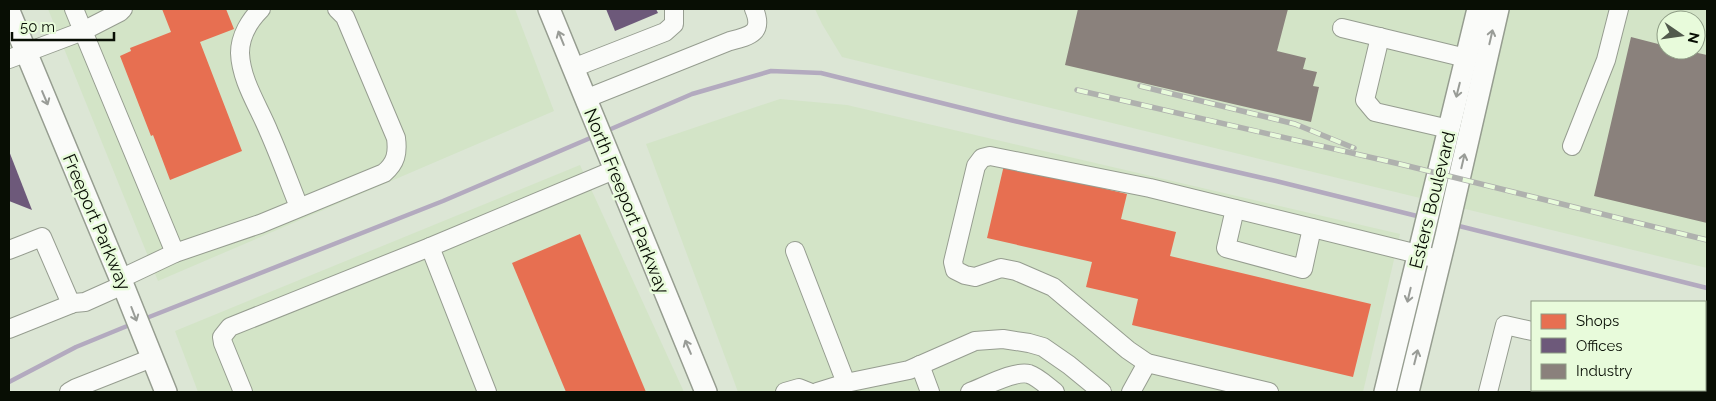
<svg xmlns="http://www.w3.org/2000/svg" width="1716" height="401" viewBox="0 0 1716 401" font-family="Raleway,sans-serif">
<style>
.built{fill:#d3e4c7;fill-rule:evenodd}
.shops{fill:#e76f51}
.offices{fill:#6d597a}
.industry{fill:#8a817c}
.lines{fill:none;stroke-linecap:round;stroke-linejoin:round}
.stream{stroke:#b3aabf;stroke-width:4.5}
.minor-casing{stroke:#969d90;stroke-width:20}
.major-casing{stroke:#969d90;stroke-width:24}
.minor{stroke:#fafbf9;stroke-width:18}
.major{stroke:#fafbf9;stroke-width:21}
.rail-casing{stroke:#afb1ae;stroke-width:5.5}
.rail{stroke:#e8fbdb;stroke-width:4;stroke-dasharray:11;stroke-linecap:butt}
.oneway{stroke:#999c97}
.labels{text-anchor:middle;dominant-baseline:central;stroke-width:5;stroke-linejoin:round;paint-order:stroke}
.street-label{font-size:18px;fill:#080e04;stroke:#e8fbdb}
</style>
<rect width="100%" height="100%" fill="#dce6d5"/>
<g class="built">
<polygon points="48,9 515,9 554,111 158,281"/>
<path d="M 815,9 L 1707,9 L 1707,268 L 842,57 L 822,24 ZM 1666,20 L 1696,20 L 1696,50 L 1666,50 Z"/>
<polygon points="780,99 847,105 1400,234 1363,392 738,392 646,144"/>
<polygon points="580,165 684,392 198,392 175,331"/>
</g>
<g class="shops">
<polygon points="162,9 226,9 234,29 200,42 242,151 170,180 153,135 151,136 120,56 131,51 130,48 171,32"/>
<polygon points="1004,165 1127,194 1121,219 1176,232 1170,256 1371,304 1353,377 1132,325 1138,299 1086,287 1092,262 987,238"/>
<polygon points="580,234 646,392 566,392 512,263"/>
</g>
<g class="offices">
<polygon points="606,9 656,9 658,13 615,31"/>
<polygon points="9,151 32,210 9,201"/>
</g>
<g class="industry">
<polygon points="1078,9 1288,9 1277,51 1306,58 1303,69 1317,72 1313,86 1319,87 1311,122 1065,65"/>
<polygon points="1631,37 1666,46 1666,50 1684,50 1707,55 1707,223 1594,196"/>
</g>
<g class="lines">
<g class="stream">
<polyline points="604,132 692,94 771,71 821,73 1010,120 1276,181 1421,217"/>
<polyline points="1455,225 1707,288"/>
<polyline points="144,319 443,201 595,136"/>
<polyline points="9,382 76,347 132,324"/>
</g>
<defs>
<g id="minor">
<polyline points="123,9 120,12 83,31 175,253"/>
<path d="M 261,9 C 250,20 240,36 240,53 C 241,81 259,107 269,132 C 280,157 289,182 299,207"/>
<polyline points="1342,28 1466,58"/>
<polyline points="1380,37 1365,100 1375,112 1449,129"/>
<polyline points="9,59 83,31 74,9"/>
<polyline points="573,68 665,32 674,24 674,9"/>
<path d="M 585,99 L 730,41 C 750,36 764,33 754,9"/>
<polyline points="1572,146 1606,60 1619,9"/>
<polyline points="1235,209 1226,248 1303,269 1312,228"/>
<polyline points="9,250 42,237 71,304"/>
<polyline points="795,251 846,383"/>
<path d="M 120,279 L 175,253 L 260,224 L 384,173 C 396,163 398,153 396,138 L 345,17 L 337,9"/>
<polyline points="9,329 74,303 85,302 123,285"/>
<polyline points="920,365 930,392"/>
<polyline points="69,392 76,388 152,358"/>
<polyline points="243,392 223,343 222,337 230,327 430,247"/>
<polyline points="487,392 430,247 614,170"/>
<polyline points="785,392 799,388 809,392"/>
<polyline points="817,392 846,383 909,370 975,341 1003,339 1029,343 1043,347 1069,365 1102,392"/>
<path d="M 970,392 C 984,387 1015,370 1029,374 C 1038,377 1047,386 1055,392"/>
<polyline points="1131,392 1147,363"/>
<polyline points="1269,392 1147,363 1128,350 1053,287 1016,271 1001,268 975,277 965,275 955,270 953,262 976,166 982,158 990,156 1150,188 1430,257"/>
<polyline points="1488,392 1505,325 1532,331"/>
<polyline points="1686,392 1686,390"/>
</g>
<g id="major">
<polyline points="549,9 706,392"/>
<polyline points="9,11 123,285 166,392"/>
<polyline points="1385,392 1478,9"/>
<polyline points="1408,392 1446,236 1498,9"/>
</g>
</defs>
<use href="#minor" class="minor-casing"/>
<use href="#major" class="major-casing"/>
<use href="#minor" class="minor"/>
<use href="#major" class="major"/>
<defs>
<g id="rail">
<polyline points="1140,86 1295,124 1354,148"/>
<polyline points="1077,90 1404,165 1707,240"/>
</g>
</defs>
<use href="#rail" class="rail-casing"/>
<use href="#rail" class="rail"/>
</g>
<defs><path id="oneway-shaft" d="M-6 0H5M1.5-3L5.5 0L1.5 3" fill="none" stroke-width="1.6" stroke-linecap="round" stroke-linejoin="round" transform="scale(1.25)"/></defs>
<g class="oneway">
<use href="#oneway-shaft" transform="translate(1491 37) rotate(-77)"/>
<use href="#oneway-shaft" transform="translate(561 38) rotate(-112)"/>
<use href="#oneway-shaft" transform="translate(1458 90) rotate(104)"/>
<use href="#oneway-shaft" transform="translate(45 98) rotate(67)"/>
<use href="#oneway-shaft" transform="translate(1463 161) rotate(-77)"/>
<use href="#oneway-shaft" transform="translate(1409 295) rotate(103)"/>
<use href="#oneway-shaft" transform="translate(134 314) rotate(69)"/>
<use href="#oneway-shaft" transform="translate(688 347) rotate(-113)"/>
<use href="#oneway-shaft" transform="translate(1416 357) rotate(-76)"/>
</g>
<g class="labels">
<g class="street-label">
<text transform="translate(1432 200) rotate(-76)">Esters Boulevard</text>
<text transform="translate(627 201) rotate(68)">North Freeport Parkway</text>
<text transform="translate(97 222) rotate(67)">Freeport Parkway</text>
</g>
</g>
<rect width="1716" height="401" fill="none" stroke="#080e04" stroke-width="20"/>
<rect x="1531" y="301" width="175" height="90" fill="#e8fbdb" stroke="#8e9c85"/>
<rect x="1541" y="314" width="25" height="15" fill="#e76f51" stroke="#8e9c85"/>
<text x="1576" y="326" font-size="15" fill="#080e04">Shops</text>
<rect x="1541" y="338" width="25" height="15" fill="#6d597a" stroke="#8e9c85"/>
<text x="1576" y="351" font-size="15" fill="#080e04">Offices</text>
<rect x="1541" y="364" width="25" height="15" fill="#8a817c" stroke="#8e9c85"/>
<text x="1576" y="376" font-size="15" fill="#080e04">Industry</text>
<g transform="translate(1681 35) rotate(103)"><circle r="24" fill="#e8fbdb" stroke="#8e9c85"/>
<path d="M0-4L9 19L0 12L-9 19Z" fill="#525a4d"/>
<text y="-8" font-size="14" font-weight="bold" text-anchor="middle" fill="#080e04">N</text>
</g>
<path d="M12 32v8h102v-8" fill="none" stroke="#080e04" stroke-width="2.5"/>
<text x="20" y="32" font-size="15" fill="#080e04" stroke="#e8fbdb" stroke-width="4" paint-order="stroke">50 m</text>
</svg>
